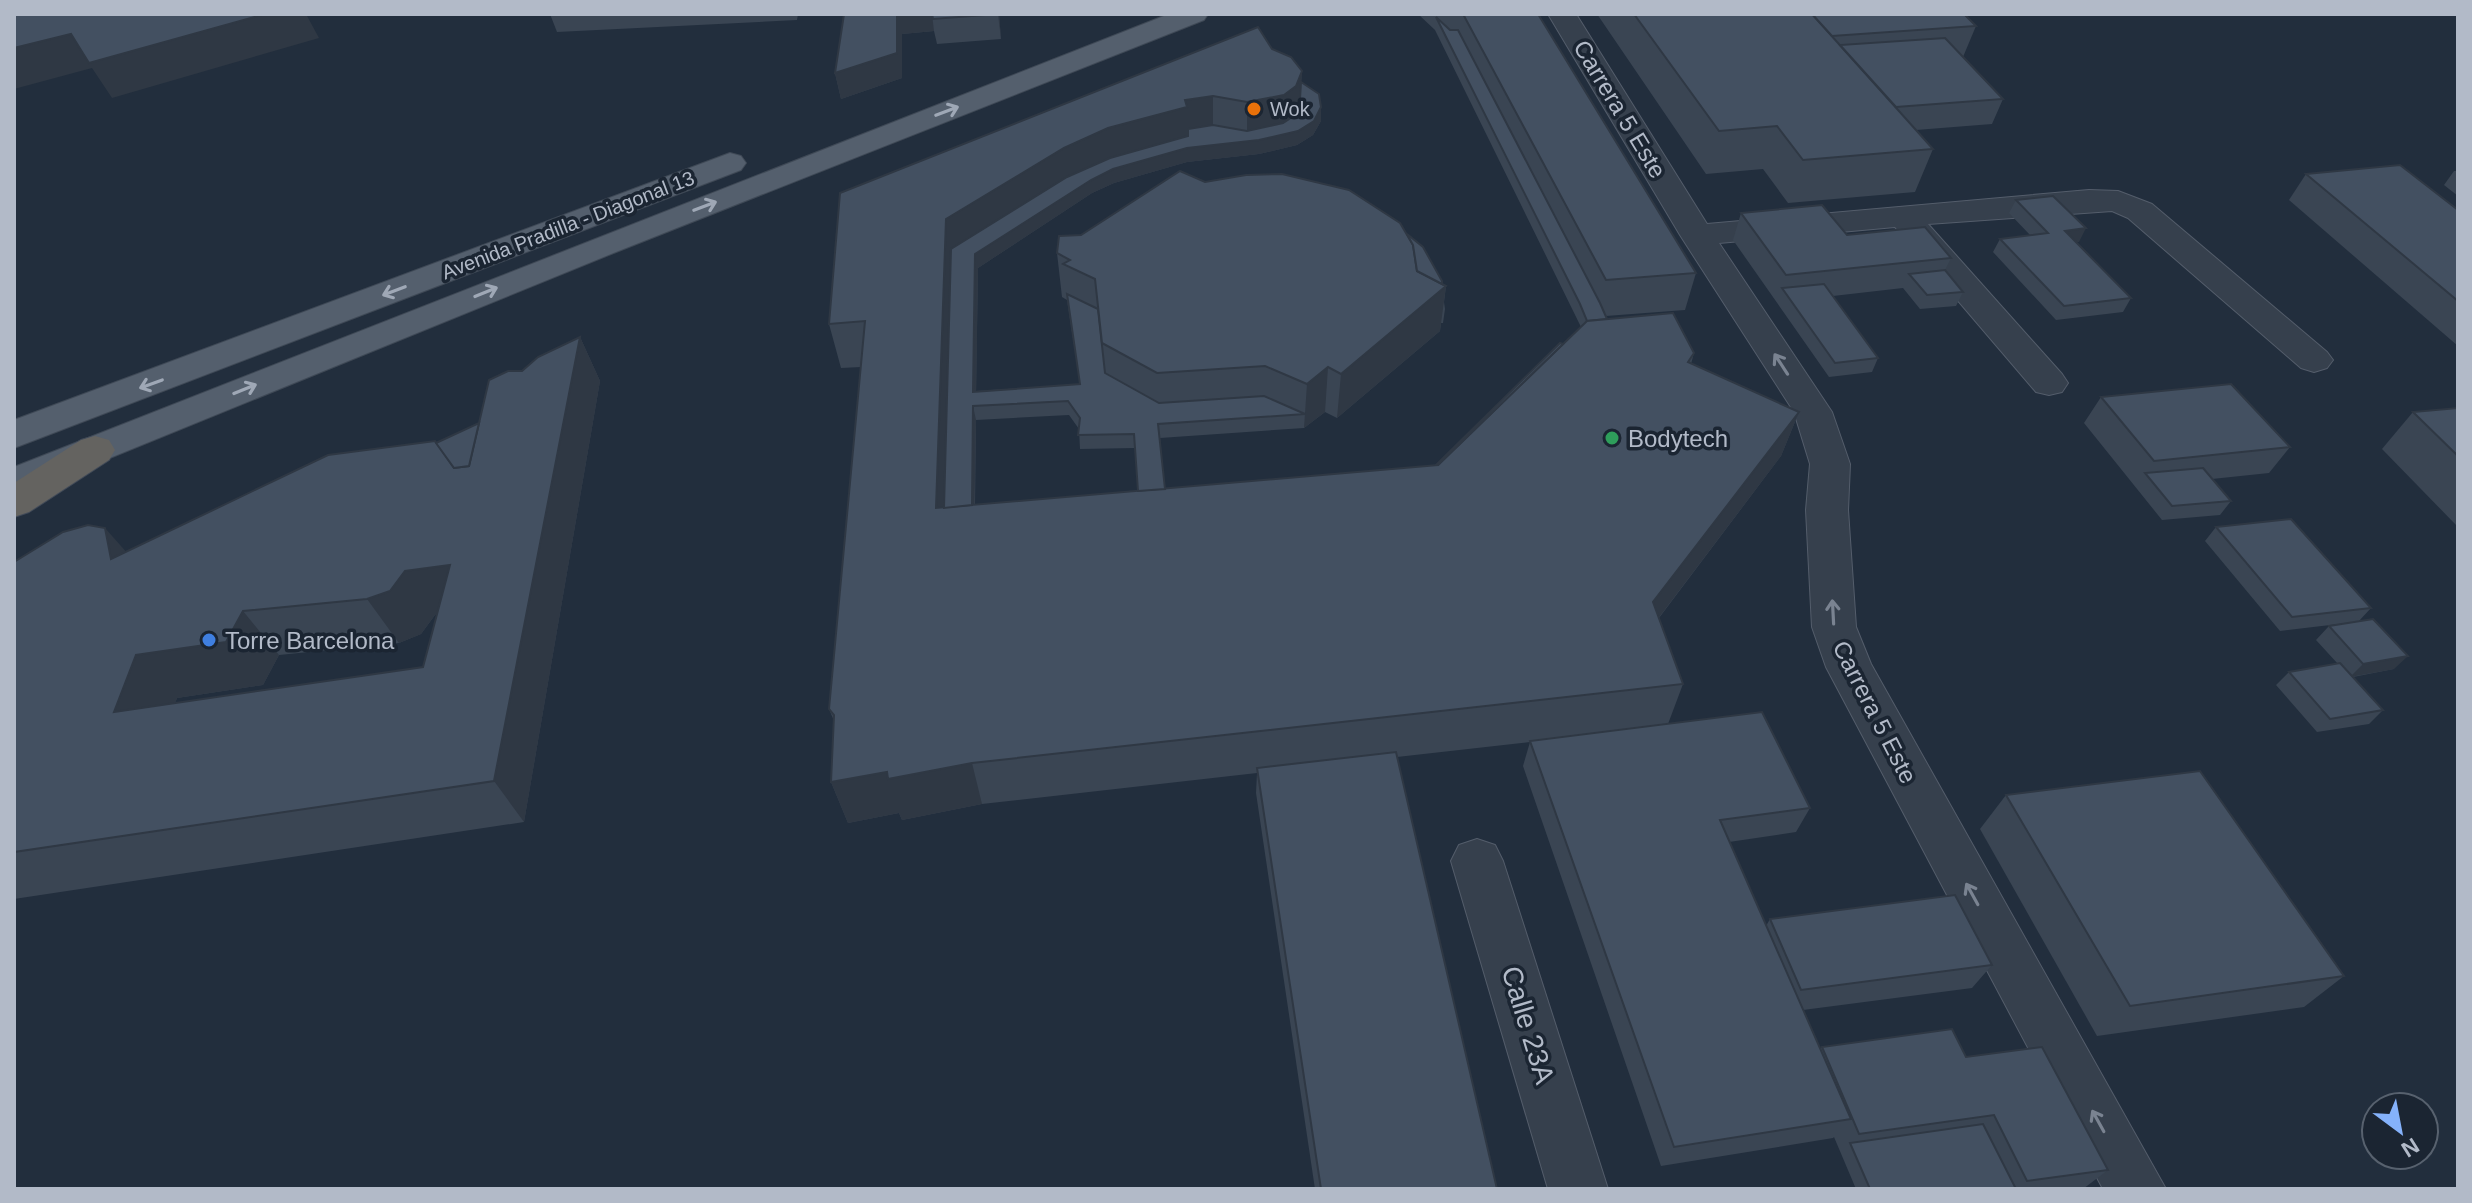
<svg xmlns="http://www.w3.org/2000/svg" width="2472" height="1203" viewBox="0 0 2472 1203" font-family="Helvetica,sans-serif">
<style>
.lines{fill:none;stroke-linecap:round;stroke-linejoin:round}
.minor-casing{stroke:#545d6b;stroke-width:2}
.primary-casing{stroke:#3f4956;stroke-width:2}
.trunk-casing{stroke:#414a58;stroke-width:2}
.minor{fill:#36404d;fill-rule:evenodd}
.primary{fill:#545f6d;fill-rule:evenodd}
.trunk{fill:#646360;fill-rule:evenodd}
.wall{fill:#3a4553;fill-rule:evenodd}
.shaded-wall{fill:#2f3844}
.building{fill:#435061;stroke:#2f3844;stroke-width:2;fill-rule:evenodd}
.oneway{stroke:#9fa8b6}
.oneway2{stroke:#7a8391}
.food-dot{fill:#e8710a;stroke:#1b2532;stroke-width:3}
.leisure-dot{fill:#2e9e5b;stroke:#1b2532;stroke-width:3}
.shop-dot{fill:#3f7fe0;stroke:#1b2532;stroke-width:3}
.labels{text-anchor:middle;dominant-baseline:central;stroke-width:7;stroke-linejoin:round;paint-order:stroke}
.far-poi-label{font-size:20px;fill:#b2bac8;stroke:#1b2532;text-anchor:start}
.far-street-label{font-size:20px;fill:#b2bac8;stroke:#1b2532}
.street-label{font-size:24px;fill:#b2bac8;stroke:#1b2532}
.poi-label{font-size:24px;fill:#b2bac8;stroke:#1b2532;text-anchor:start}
.near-street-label{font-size:28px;fill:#b2bac8;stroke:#1b2532}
</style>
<rect width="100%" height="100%" fill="#222e3d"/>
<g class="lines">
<defs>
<g id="minor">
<polygon points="1548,14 1576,14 1707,224 2089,190 2118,191 2152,204 2327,352 2333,360 2327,368 2314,372 2301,368 2128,218 2112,211 1928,224 2062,374 2068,383 2062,392 2049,395 2036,392 1895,227 1719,243 1832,412 1850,464 1848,510 1856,627 1871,664 2166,1189 2103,1189 1826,667 1812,627 1806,510 1810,464 1794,412 1680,235"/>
<polygon points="1477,839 1495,845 1503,861 1608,1189 1548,1189 1451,861 1459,845"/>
</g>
<g id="primary">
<polygon points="1169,14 1208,14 1204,20 616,252 14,497 14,467"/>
<polygon points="730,153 741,156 746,163 741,170 14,448 14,420"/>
</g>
<polygon id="trunk" points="95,436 109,440 115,450 109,460 29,512 14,517 14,483 81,440"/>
</defs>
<use href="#minor" class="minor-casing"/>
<use href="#primary" class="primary-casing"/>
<use href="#trunk" class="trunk-casing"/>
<use href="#minor" class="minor"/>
<use href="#primary" class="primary"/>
<use href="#trunk" class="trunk"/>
</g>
<g class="wall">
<polygon points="550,14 798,14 797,20 557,32"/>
<polygon points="844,14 999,14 1001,39 937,44 934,31 902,34 902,78 841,99 835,73"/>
<path d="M 1418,14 L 1538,14 L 1696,273 L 1685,310 L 1606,316 L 1607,319 L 1694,353 L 1691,364 L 1799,412 L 1781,456 L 1659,618 L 1683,684 L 1668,724 L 1810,808 L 1796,832 L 1729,842 L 1766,926 L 1770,919 L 1992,965 L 1972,988 L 1803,1010 L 1820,1049 L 1822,1047 L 1966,1057 L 2108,1170 L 2083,1189 L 1856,1189 L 1834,1137 L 1833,1138 L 1661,1166 L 1523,766 L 1530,742 L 1397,757 L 1497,1189 L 1315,1189 L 1256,793 L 1257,773 L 982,804 L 902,820 L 899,813 L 848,823 L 831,782 L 834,721 L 829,709 L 861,367 L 841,368 L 829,324 L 1272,49 L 1302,71 L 1301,82 L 1321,107 L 1321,121 L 1313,135 L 1297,145 L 1259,154 L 1187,162 L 1114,183 L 1092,193 L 978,268 L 976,391 L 1080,384 L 1067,300 L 1062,297 L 1057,253 L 1081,235 L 1205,182 L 1407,234 L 1442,284 L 1446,286 L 1444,302 L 1445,309 L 1443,323 L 1441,323 L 1440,331 L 1337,418 L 1325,412 L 1304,428 L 1160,438 L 1165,489 L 1436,465 L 1581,327 L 1435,30 ZM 1069,415 L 1079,429 L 1080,449 L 1135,448 L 1138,491 L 975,505 L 976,420 Z"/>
<polygon points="1597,14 1964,14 1976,26 1963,57 2003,99 1992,124 1916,130 1933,149 1915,192 1788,203 1763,169 1706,174"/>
<polygon points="2454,171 2458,171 2458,196 2444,185"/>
<polygon points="2306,174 2458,210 2458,346 2289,200"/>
<polygon points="2016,200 2079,242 2076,242 2131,298 2123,312 2056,320 1993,252 2000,239 2030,235 2009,213"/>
<polygon points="1741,213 1951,258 1945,270 1963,292 1956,306 1920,309 1903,288 1833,296 1878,358 1872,372 1829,377 1733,240"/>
<path d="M 580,337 L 600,381 L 524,822 L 14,899 L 14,562 L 127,552 L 436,443 L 479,423 L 522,371 ZM 437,614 L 423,667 L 175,703 L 177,698 L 263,685 L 279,655 L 399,643 L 421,634 L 435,615 Z"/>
<polygon points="2101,397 2290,447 2269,473 2212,479 2231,501 2220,515 2162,520 2084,423"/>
<polygon points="2458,408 2458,527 2382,449 2413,412"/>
<polygon points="2216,527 2371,608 2359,621 2394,669 2353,677 2383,710 2369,724 2317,732 2276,685 2289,672 2338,664 2316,640 2329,626 2347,623 2280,631 2205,541"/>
<polygon points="2006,795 2344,976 2304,1007 2097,1036 1980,829"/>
</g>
<g class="shaded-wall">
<polygon points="265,14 306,14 319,38 112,98 92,68 14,89 14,48 71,34"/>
<polygon points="897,14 932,14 934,31 902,34 902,78 841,99 835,73"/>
<polygon points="998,14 999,14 1001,39"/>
<polygon points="1302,71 1300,113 1321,107 1321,121 1313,135 1297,145 1259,154 1187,162 1114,183 1092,193 978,268 976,406 954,263 946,538 936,508 946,219 1064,148 1108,128 1185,100 1213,96 1213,138 1247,141 1247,102"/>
<polygon points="2086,228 2079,242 2058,245 2065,231"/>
<polygon points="1446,286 1440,331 1337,418 1341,374"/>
<polygon points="580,337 600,381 524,822 494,781"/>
<polygon points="1328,367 1325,412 1304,428 1307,384"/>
<polygon points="973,406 976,420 974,532 971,518"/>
<polygon points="1799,412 1781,456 1638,645 1653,602"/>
<polygon points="105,528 144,572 111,559"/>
<polygon points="450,565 478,608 435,615 421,634 399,643 367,599 405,571"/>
<polygon points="243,611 279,655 263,685 177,698 158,754 114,712 136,655"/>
<polygon points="2408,656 2394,669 2350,677 2363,664"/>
<polygon points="972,763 982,804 902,820 899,813 848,823 831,782 887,772"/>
</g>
<g class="building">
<polygon points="20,14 265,14 89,63 71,34 14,48 14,15"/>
<polygon points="844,14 897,14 897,53 835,73"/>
<polygon points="932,14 998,14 933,19"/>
<polygon points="1463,14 1538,14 1696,273 1606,280"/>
<polygon points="1634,14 1812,14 1933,149 1803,160 1777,126 1719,131"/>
<polygon points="1812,14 1964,14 1976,26 1832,36"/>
<polygon points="1436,17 1450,30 1458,30 1600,303 1607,319 1587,321 1580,304"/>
<polygon points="1258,27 1272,49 1291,57 1302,71 1296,86 1284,95 1247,102 1213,96 1185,100 1187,107 1108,128 1064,148 946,219 936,508 1438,465 1587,321 1673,313 1694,353 1688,362 1799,412 1653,602 1683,684 972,763 888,779 887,772 831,782 834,715 829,709 865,321 829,324 840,193"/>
<polygon points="1945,38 2003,99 1896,107 1840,45"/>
<polygon points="1301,82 1319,94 1321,107 1314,121 1298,131 1259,140 1187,148 1113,169 1091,180 975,254 973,392 1080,384 1067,294 1098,309 1105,373 1159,403 1264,396 1305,414 1158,424 1165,489 1138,491 1134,434 1078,435 1080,418 1068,401 973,406 972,505 944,508 951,249 1067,177 1110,158 1188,136 1188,129 1213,125 1247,131 1283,123 1295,115 1300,99"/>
<polygon points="2400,165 2458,210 2458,301 2306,174"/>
<polygon points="1180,171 1205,182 1246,175 1282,174 1349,190 1400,223 1413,245 1417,271 1446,286 1341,374 1328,367 1307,384 1265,366 1157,373 1102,343 1095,279 1063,264 1070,260 1057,253 1059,236 1081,235"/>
<polygon points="2053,196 2086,228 2065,231 2131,298 2064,306 2000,239 2048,233 2016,200"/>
<polygon points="1822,205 1847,235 1925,227 1951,258 1786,275 1741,213"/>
<polygon points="1407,234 1423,247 1442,281 1442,284 1417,271 1413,245"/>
<polygon points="1945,270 1963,292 1927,295 1909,274"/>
<polygon points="1824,284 1878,358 1835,363 1782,288"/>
<path d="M 580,337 L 494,781 L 14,852 L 14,562 L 63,532 L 88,525 L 105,528 L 111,559 L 328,455 L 435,441 L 454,468 L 469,466 L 489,380 L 508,371 L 522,371 L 538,357 ZM 450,565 L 423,667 L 114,712 L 136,655 L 226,642 L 243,611 L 367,599 L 390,591 L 405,571 Z"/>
<polygon points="1560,343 1563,344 1438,465 1436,465"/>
<polygon points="2231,384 2290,447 2154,461 2101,397"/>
<polygon points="2458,408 2458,456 2413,412"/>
<polygon points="479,423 469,466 454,468 436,443"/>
<polygon points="2203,468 2231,501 2172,506 2145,473"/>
<polygon points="2291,519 2371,608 2292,617 2216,527"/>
<polygon points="2373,619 2408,656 2363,664 2329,626"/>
<polygon points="2340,663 2383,710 2330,719 2289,672"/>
<polygon points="1762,712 1810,808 1720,820 1851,1119 1674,1147 1530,741"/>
<polygon points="1396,752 1497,1189 1321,1189 1257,768"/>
<polygon points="2200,771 2344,976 2130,1006 2006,795"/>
<polygon points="1955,895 1992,965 1801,990 1770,919"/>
<polygon points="1952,1029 1966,1057 2042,1047 2108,1170 2027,1181 1994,1115 1859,1134 1822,1047"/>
<polygon points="1983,1124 2016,1189 1870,1189 1850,1143"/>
</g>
<defs><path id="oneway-shaft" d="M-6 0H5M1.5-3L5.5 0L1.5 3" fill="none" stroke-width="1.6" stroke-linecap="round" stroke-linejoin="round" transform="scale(2)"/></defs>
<g class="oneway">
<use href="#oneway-shaft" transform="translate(947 111) rotate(-21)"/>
<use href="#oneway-shaft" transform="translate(705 206) rotate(-21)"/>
<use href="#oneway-shaft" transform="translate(394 291) rotate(159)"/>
<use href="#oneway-shaft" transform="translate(486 292) rotate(-22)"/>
<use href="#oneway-shaft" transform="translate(151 384) rotate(160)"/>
<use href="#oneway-shaft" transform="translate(245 389) rotate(-22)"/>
</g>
<g class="oneway2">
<use href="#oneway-shaft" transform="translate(1781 364) rotate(-123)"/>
<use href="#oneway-shaft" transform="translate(1833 612) rotate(-93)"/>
<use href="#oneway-shaft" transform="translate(1972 894) rotate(-119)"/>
<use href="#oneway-shaft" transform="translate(2098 1121) rotate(-119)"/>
</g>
<circle class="food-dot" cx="1254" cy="109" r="8"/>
<circle class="leisure-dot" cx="1612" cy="438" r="8"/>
<circle class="shop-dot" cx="209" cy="640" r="8"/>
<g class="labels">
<g class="far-poi-label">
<text x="1270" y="109">Wok</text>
</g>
<g class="far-street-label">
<text transform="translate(568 225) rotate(-21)">Avenida Pradilla - Diagonal 13</text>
</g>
<g class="street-label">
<text transform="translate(1620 109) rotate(59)">Carrera 5 Este</text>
<text transform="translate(1875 712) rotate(63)">Carrera 5 Este</text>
</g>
<g class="poi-label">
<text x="1628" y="438">Bodytech</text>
<text x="225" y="640">Torre Barcelona</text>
</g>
<g class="near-street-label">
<text transform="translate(1528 1025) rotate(73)">Calle 23A</text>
</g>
</g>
<rect width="2472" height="1203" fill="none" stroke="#b2bac8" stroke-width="32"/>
<g transform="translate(2400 1131) rotate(148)"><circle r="38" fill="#1b2532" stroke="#57616e" stroke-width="2"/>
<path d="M0-6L14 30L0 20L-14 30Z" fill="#85b2fb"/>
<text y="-12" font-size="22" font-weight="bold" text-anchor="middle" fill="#b2bac8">N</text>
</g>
</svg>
